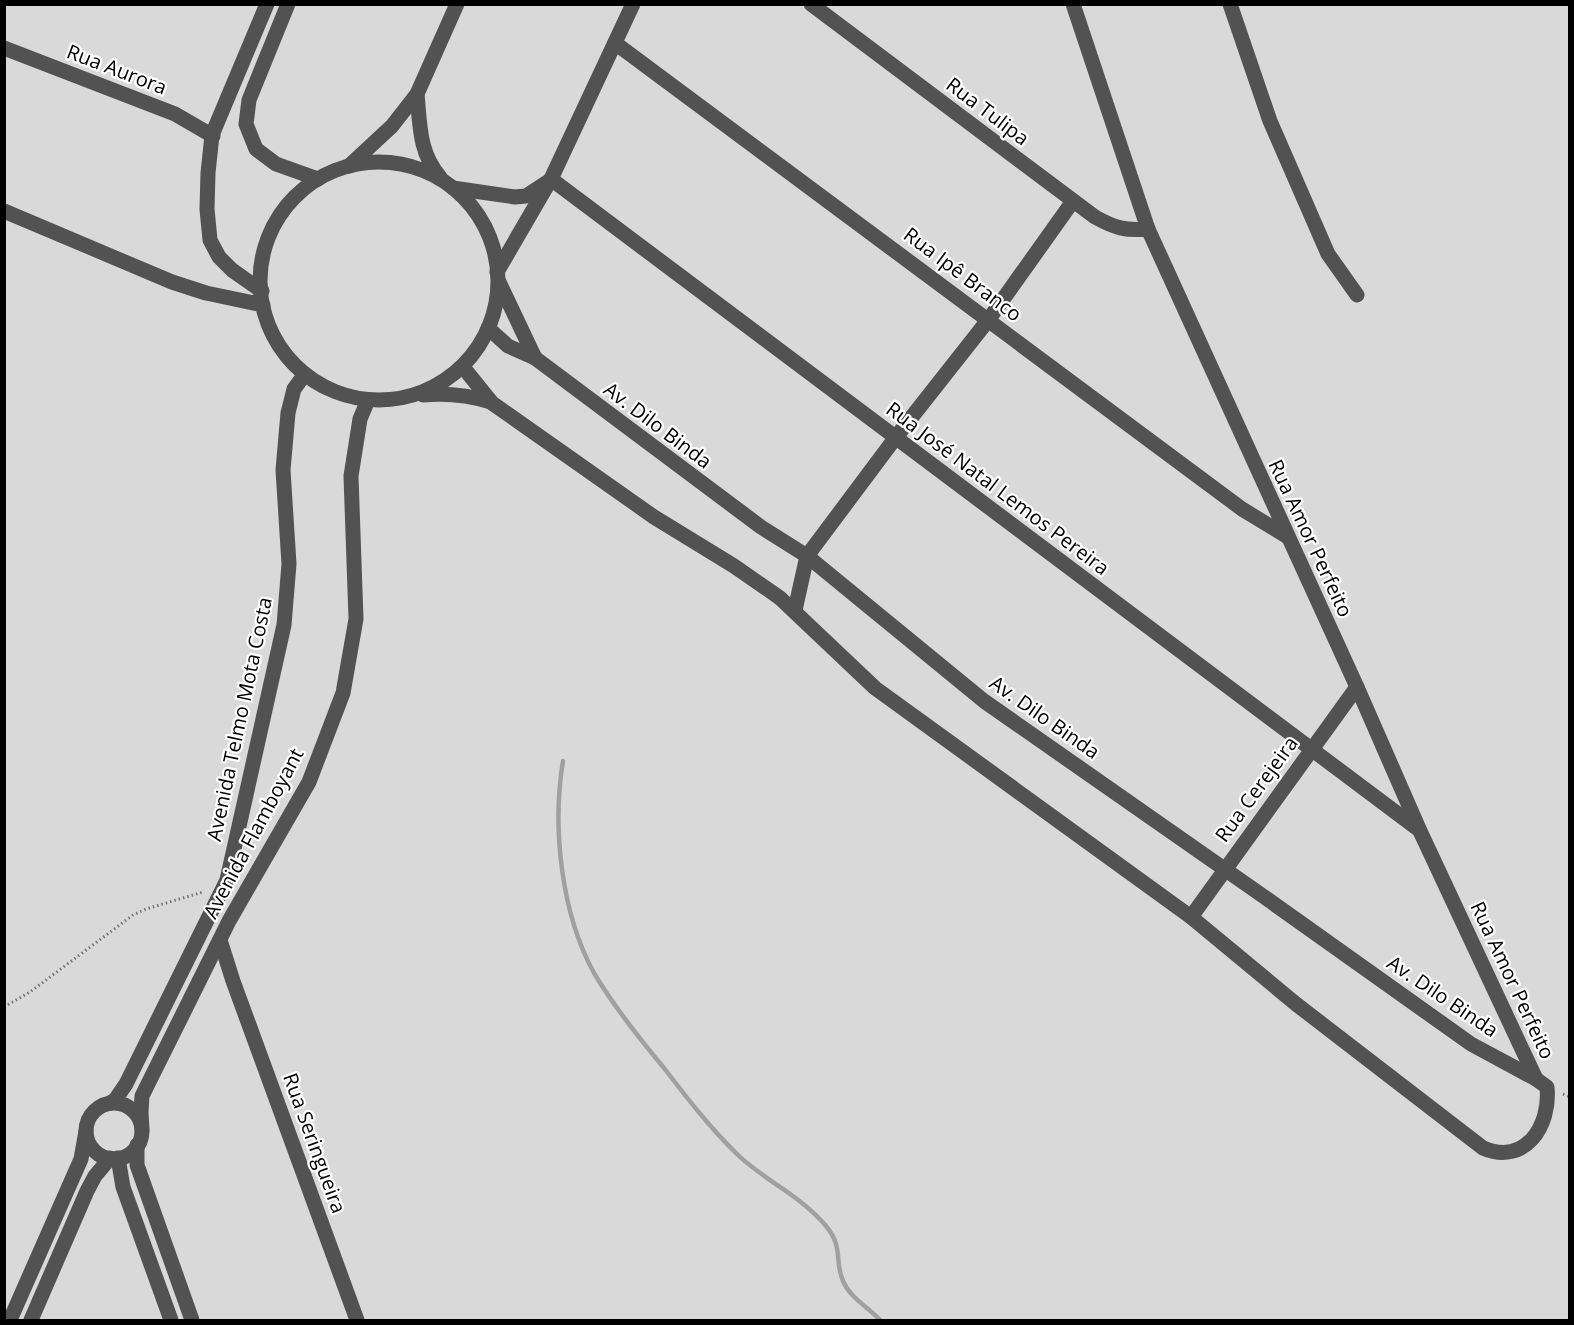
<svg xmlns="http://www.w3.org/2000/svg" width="1574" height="1325" viewBox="0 0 1574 1325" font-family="'Open Sans',sans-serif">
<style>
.green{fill:#d9d9d9}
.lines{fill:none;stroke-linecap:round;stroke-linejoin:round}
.stream{stroke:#a0a0a0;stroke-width:4.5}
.path{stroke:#747474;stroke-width:3;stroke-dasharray:1.5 3;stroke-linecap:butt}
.minor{stroke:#525252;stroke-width:15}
.labels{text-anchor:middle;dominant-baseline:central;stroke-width:4.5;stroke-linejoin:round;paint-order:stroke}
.street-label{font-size:20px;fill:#000;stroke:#fff}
</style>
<rect width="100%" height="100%" fill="#fff"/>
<rect class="green" x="5" y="5" width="1564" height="1315"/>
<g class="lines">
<path class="stream" d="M 563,761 C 552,827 561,913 594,973 C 614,1007 639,1038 664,1068 C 687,1098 711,1129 738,1155 C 765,1181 800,1195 826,1226 C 844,1248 834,1260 843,1281 C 850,1298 868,1307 880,1320"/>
<g class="path">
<polyline points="4,1007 30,992 133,915 146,909 203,892"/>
<polyline points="1563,1094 1570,1097"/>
</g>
<g class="minor">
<polyline points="288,4 249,100 246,124 256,149 276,164 318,179"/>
<path d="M 811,4 L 1095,217 C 1115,228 1125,231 1148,229"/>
<polyline points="1073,4 1148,229 1357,687 1420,831 1536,1079"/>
<polyline points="1230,4 1270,121 1328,254 1357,295"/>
<polyline points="615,43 1242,509 1288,537"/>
<polyline points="4,48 175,114 213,136"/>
<path d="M 417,94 C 420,125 419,153 440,177"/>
<circle cx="379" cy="281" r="119"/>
<polyline points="349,166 392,126 417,94 457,4"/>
<polyline points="551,179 1418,829"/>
<polyline points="453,188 515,197 526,196 549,181"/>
<polyline points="4,211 172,282 206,293 263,305"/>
<polyline points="497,272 551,179 633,4"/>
<polyline points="499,282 535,358"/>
<polyline points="262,291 232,270 219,257 210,240 207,209 208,173 212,135 267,4"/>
<path d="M 463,367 L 492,403 L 654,517 L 734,566 L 780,598 L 875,688 L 1191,917 L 1296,1004 L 1483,1148 C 1525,1166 1551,1126 1547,1087 L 1536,1079 L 1471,1044 L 1263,896 L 984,701 L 807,556 L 761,527 L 535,358 L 508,346 L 488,328"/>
<path d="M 423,395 C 446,393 468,395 491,402"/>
<polyline points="795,610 807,556 896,437 989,319 1073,201"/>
<polyline points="1191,917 1357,687"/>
<polyline points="220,940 233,981 357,1320"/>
<polyline points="110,1103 115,1100 126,1084 227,880 284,625 289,564 283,470 288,413 294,389 305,374"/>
<circle cx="114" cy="1131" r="28"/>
<polyline points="142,1130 141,1112 142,1096 229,921 309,782 343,693 356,619 351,476 360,419 368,400"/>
<polyline points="137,1145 137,1165 192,1320"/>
<polyline points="118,1158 123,1187 171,1320"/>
<polyline points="10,1320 81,1159 86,1131"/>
<polyline points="31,1320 87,1191 95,1176 110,1158"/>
</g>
</g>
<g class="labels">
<g class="street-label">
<text transform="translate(117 69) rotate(21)">Rua Aurora</text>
<text transform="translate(988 111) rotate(37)">Rua Tulipa</text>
<text transform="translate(963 274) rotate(37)">Rua Ipê Branco</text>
<text transform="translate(658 425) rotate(37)">Av. Dilo Binda</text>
<text transform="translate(998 488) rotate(37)">Rua José Natal Lemos Pereira</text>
<text transform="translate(1311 538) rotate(65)">Rua Amor Perfeito</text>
<text transform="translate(1045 717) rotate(35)">Av. Dilo Binda</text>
<text transform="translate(239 719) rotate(-78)">Avenida Telmo Mota Costa</text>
<text transform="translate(1256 789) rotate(-54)">Rua Cerejeira</text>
<text transform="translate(253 833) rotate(-62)">Avenida Flamboyant</text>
<text transform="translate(1513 980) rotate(65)">Rua Amor Perfeito</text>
<text transform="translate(1443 996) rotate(34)">Av. Dilo Binda</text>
<text transform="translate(315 1143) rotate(70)">Rua Seringueira</text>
</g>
</g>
<rect width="1574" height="1325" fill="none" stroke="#000000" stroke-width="12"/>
</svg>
